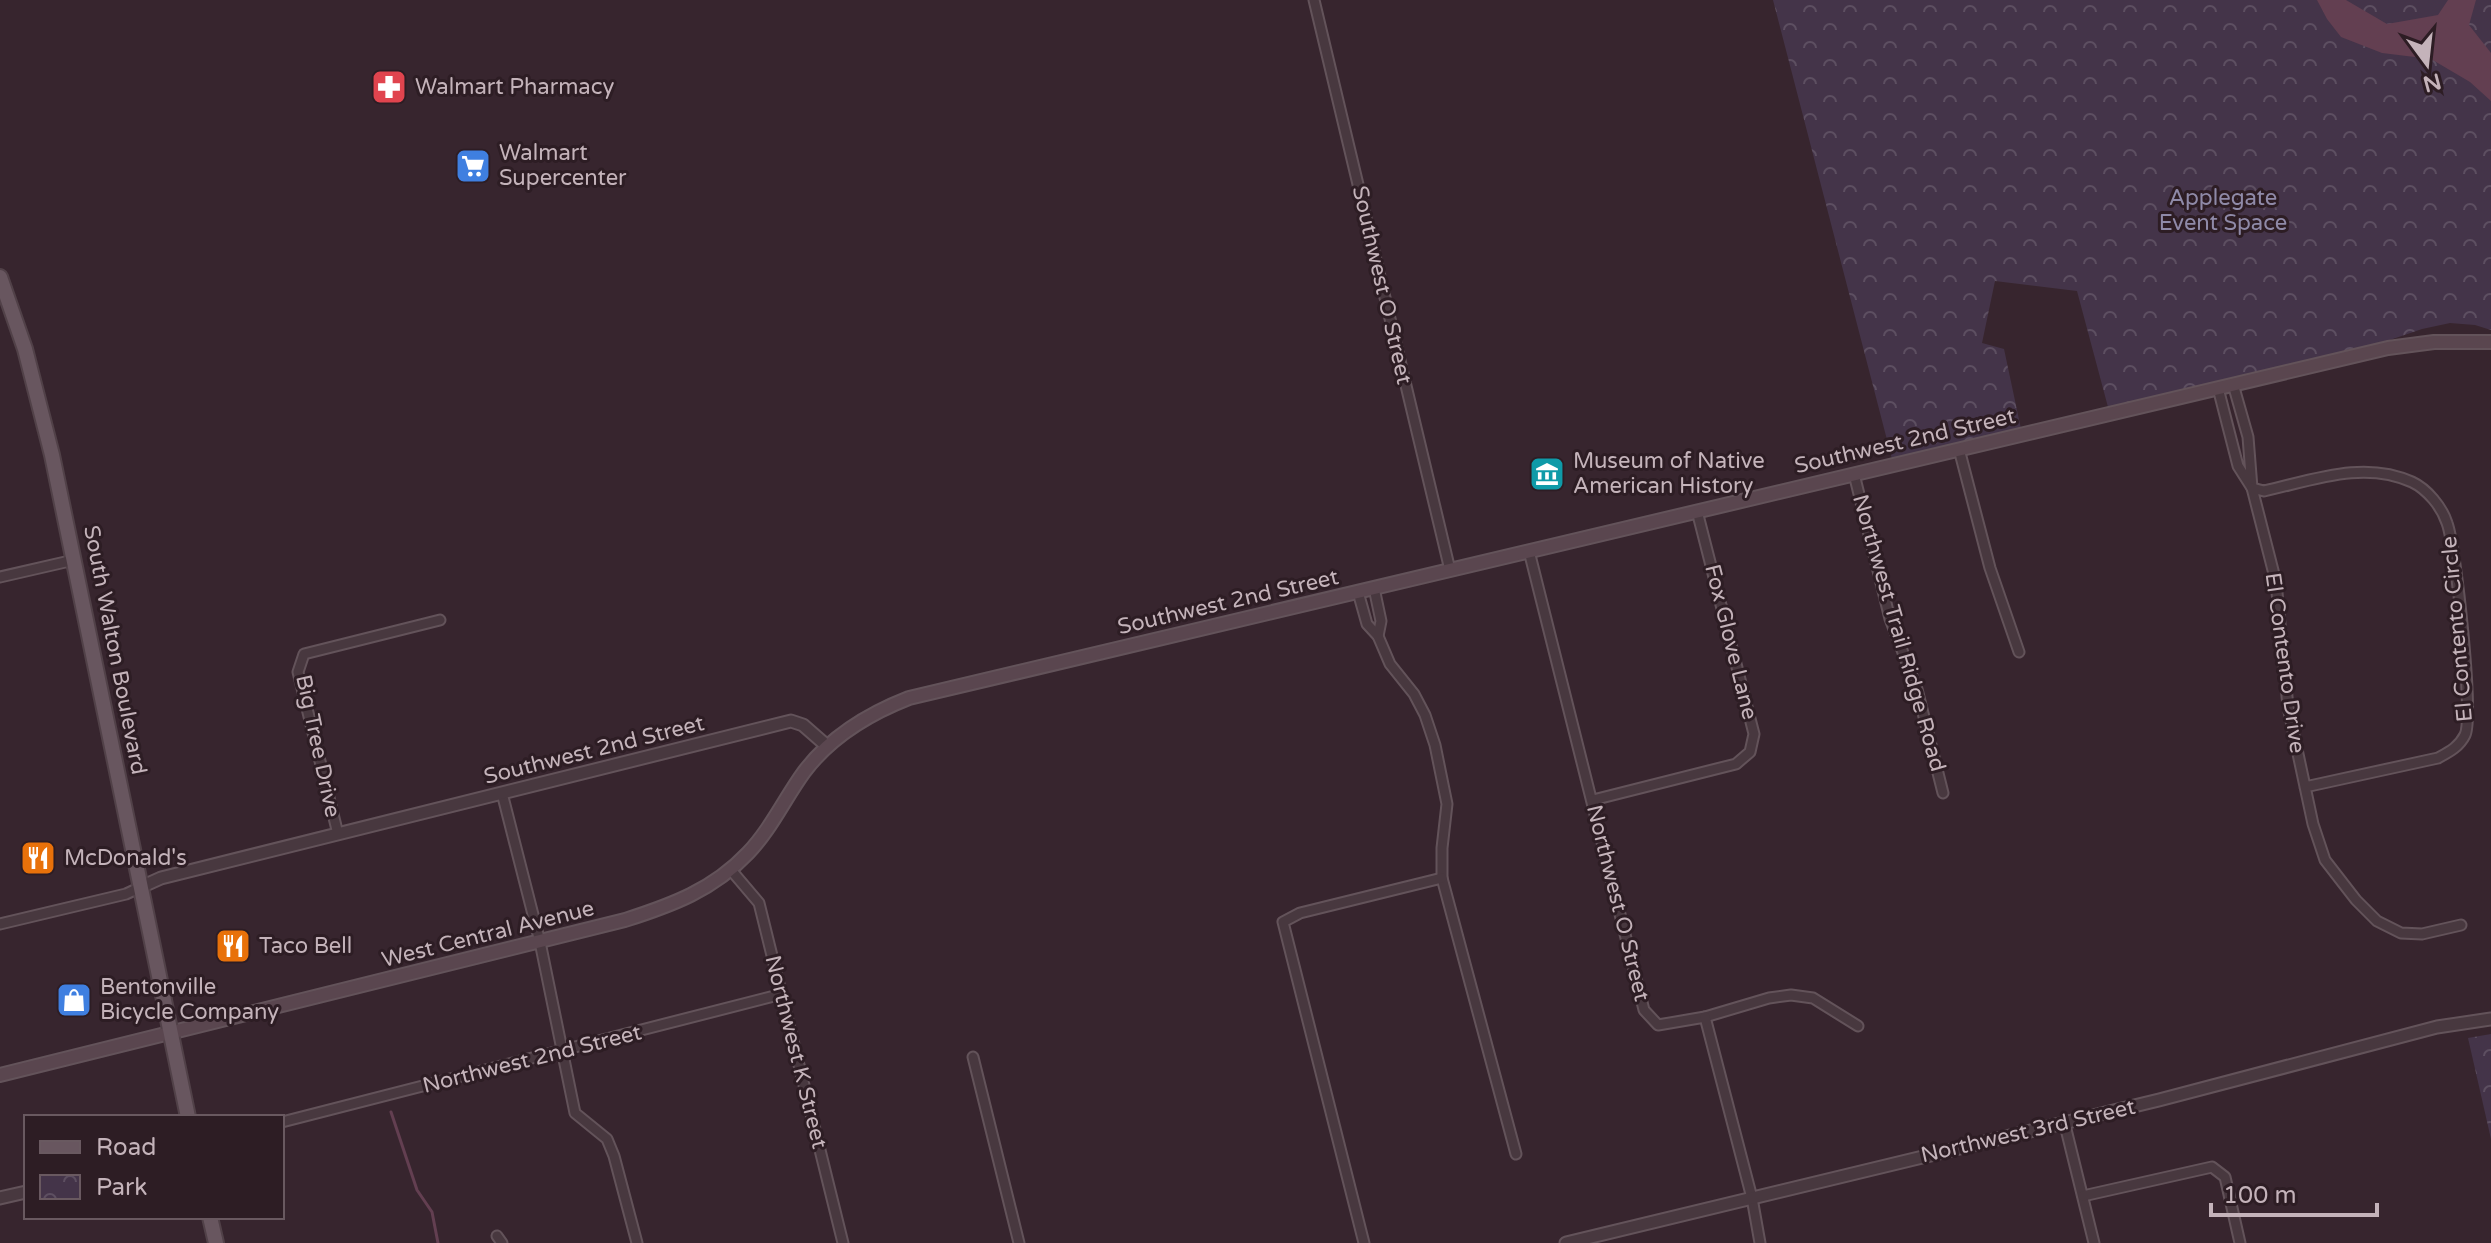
<svg xmlns="http://www.w3.org/2000/svg" width="2491" height="1243" viewBox="0 0 2491 1243" font-family="'Varela Round',sans-serif">
<style>
.park{fill:url(#park-crowns)}
.water{fill:#633f51}
.lines{fill:none;stroke-linecap:round;stroke-linejoin:round}
.stream{stroke:#633f51;stroke-width:3}
.minor-casing{stroke:#63535a;stroke-width:13}
.tertiary-casing{stroke:#63535a;stroke-width:15}
.secondary-casing{stroke:#63535a;stroke-width:16}
.primary-casing{stroke:#514148;stroke-width:18}
.minor{stroke:#48383f;stroke-width:9}
.tertiary{stroke:#48383f;stroke-width:11}
.secondary{stroke:#5a464f;stroke-width:12}
.primary{stroke:#68565f;stroke-width:14}
.labels{text-anchor:middle;dominant-baseline:central;stroke-width:6;stroke-linejoin:round;paint-order:stroke}
.poi-label{font-size:22px;fill:#c4b3ba;stroke:#2d1d24;text-anchor:start}
.park-label{font-size:22px;fill:#8f8aa8;stroke:#2d1d24}
.street-label{font-size:22px;fill:#c4b3ba;stroke:#2d1d24}
</style>
<defs>
<pattern id="park-crowns" width="20" height="18" patternUnits="userSpaceOnUse" patternTransform="scale(2)"><rect width="20" height="18" fill="#443449"/><path d="M2 6a3 3 0 1 1 6 0M12 15a3 3 0 1 1 6 0" fill="none" stroke="#5d4f61"/></pattern>
</defs>
<rect width="100%" height="100%" fill="#37252e"/>
<g class="park">
<polygon points="1773,0 2491,0 2491,330 2475,325 2450,323 2422,329 2340,357 2108,407 2077,291 1995,281 1982,343 2004,349 2021,429 1892,459"/>
<polygon points="2491,1034 2491,1139 2468,1038"/>
</g>
<polygon class="water" points="2317,0 2346,0 2387,24 2438,15 2448,0 2476,0 2469,25 2491,53 2491,101 2470,82 2431,59 2382,53 2341,37 2327,19"/>
<g class="lines">
<polyline class="stream" points="391,1112 417,1190 432,1212 438,1243"/>
<defs>
<g id="minor">
<polyline points="1314,0 1450,570"/>
<polyline points="2218,388 2238,466 2252,488 2248,437 2233,384"/>
<polyline points="1959,449 1990,568 2019,652"/>
<polyline points="1854,474 1890,619 1917,689 1943,793"/>
<polyline points="1529,551 1644,1010 1658,1025 1705,1017 1769,998 1791,995 1813,998 1858,1026"/>
<polyline points="0,577 74,560"/>
<polyline points="1374,588 1381,621 1378,636"/>
<polyline points="1358,592 1367,624 1378,636 1390,664 1414,694 1425,715 1435,745 1447,804 1442,848 1442,878 1516,1154"/>
<path d="M 2305,787 L 2438,758 C 2449,752 2459,747 2465,735 C 2474,717 2456,547 2447,523 C 2442,507 2427,489 2412,482 C 2364,460 2313,480 2264,491 L 2252,488 L 2276,582 L 2288,707 L 2313,824 L 2325,860 L 2356,900 L 2377,921 L 2401,933 L 2422,934 L 2461,925"/>
<polyline points="502,793 540,942 575,1113 607,1139 614,1156 637,1243"/>
<polyline points="1593,800 1736,764 1750,752 1754,734 1697,511"/>
<polyline points="338,834 298,672 304,654 440,620"/>
<polyline points="731,870 759,903 843,1243"/>
<polyline points="0,924 126,894 141,887"/>
<polyline points="1705,1017 1752,1198 1760,1243"/>
<polyline points="973,1057 1019,1243"/>
<polyline points="2064,1121 2094,1243"/>
<polyline points="282,1122 782,994"/>
<polyline points="2083,1196 2212,1167 2225,1177 2240,1243"/>
<polyline points="497,1236 502,1243"/>
<polyline points="1364,1243 1283,922 1300,913 1442,878"/>
</g>
<g id="tertiary">
<polyline points="141,887 161,878 791,721 803,725 827,746"/>
<polyline points="0,1198 26,1192"/>
<polyline points="1566,1243 2159,1100 2437,1027 2491,1019"/>
</g>
<path id="secondary" d="M 0,1075 L 625,920 C 672,905 713,890 748,853 C 771,829 785,798 804,772 C 831,736 868,714 909,698 L 2388,348 L 2434,342 L 2491,342"/>
<g id="primary">
<polyline points="0,277 25,349 52,455 188,1117"/>
<polyline points="210,1217 216,1243"/>
</g>
</defs>
<use href="#minor" class="minor-casing"/>
<use href="#tertiary" class="tertiary-casing"/>
<use href="#secondary" class="secondary-casing"/>
<use href="#primary" class="primary-casing"/>
<use href="#minor" class="minor"/>
<use href="#tertiary" class="tertiary"/>
<use href="#secondary" class="secondary"/>
<use href="#primary" class="primary"/>
</g>
<defs>
<symbol id="pharmacy-square" viewBox="-11 -11 22 22"><rect x="-9" y="-9" width="18" height="18" rx="4" fill="#e0444e" stroke="#2d1d24"/><path d="M-2-6h4v4h4v4h-4v4h-4v-4h-4v-4h4Z" fill="#fff"/></symbol>
<symbol id="supermarket-square" viewBox="-11 -11 22 22"><rect x="-9" y="-9" width="18" height="18" rx="4" fill="#3f7fe0" stroke="#2d1d24"/><path d="M-6-5.5h2.5l.6 2H6L4.5 2H-2.5L-4.4-4H-6ZM-1.5 3.2a1.3 1.3 0 1 0 .1 0ZM3 3.2a1.3 1.3 0 1 0 .1 0Z" fill="#fff"/></symbol>
<symbol id="museum-square" viewBox="-11 -11 22 22"><rect x="-9" y="-9" width="18" height="18" rx="4" fill="#0f9aa8" stroke="#2d1d24"/><path d="M0-6L6-3V-2H-6V-3ZM-5-1h2V3h-2ZM-1-1h2V3h-2ZM3-1h2V3H3ZM-6 4H6V6H-6Z" fill="#fff"/></symbol>
<symbol id="restaurant-square" viewBox="-11 -11 22 22"><rect x="-9" y="-9" width="18" height="18" rx="4" fill="#e8710a" stroke="#2d1d24"/><path d="M-5-6h1v4h1v-4h1v4h1v-4h1v5L-1.5 .5V6h-2V.5L-5-1ZM5-6V6H3V1.5H1.5Q1.5-4 5-6Z" fill="#fff"/></symbol>
<symbol id="shop-square" viewBox="-11 -11 22 22"><rect x="-9" y="-9" width="18" height="18" rx="4" fill="#3f7fe0" stroke="#2d1d24"/><path d="M-5-2.5h2.3a2.7 3.5 0 0 1 5.4 0H5L5.5 6h-11ZM-1.5-2.5h3a1.5 2.3 0 0 0-3 0Z" fill="#fff"/></symbol>
</defs>
<g fill-rule="evenodd">
<use href="#pharmacy-square" x="369" y="67" width="40" height="40"/>
<use href="#supermarket-square" x="453" y="146" width="40" height="40"/>
<use href="#museum-square" x="1527" y="454" width="40" height="40"/>
<use href="#restaurant-square" x="18" y="838" width="40" height="40"/>
<use href="#restaurant-square" x="213" y="926" width="40" height="40"/>
<use href="#shop-square" x="54" y="980" width="40" height="40"/>
</g>
<g class="labels">
<g class="poi-label">
<text x="415" y="87">Walmart Pharmacy</text>
<text x="499" y="153">Walmart<tspan x="499" dy="25">Supercenter</tspan></text>
<text x="1573" y="461">Museum of Native<tspan x="1573" dy="25">American History</tspan></text>
<text x="64" y="858">McDonald's</text>
<text x="259" y="946">Taco Bell</text>
<text x="100" y="987">Bentonville<tspan x="100" dy="25">Bicycle Company</tspan></text>
</g>
<g class="park-label">
<text x="2223" y="198">Applegate<tspan x="2223" dy="25">Event Space</tspan></text>
</g>
<g class="street-label">
<text transform="translate(1382 285) rotate(77)">Southwest O Street</text>
<text transform="translate(1905 441) rotate(-13)">Southwest 2nd Street</text>
<text transform="translate(1228 602) rotate(-13)">Southwest 2nd Street</text>
<text transform="translate(2457 629) rotate(-95)">El Contento Circle</text>
<text transform="translate(1899 633) rotate(74)">Northwest Trail Ridge Road</text>
<text transform="translate(1731 642) rotate(76)">Fox Glove Lane</text>
<text transform="translate(115 650) rotate(79)">South Walton Boulevard</text>
<text transform="translate(2285 663) rotate(82)">El Contento Drive</text>
<text transform="translate(318 746) rotate(78)">Big Tree Drive</text>
<text transform="translate(594 750) rotate(-14)">Southwest 2nd Street</text>
<text transform="translate(1618 903) rotate(76)">Northwest O Street</text>
<text transform="translate(488 934) rotate(-14)">West Central Avenue</text>
<text transform="translate(796 1052) rotate(76)">Northwest K Street</text>
<text transform="translate(532 1059) rotate(-14)">Northwest 2nd Street</text>
<text transform="translate(2028 1131) rotate(-13)">Northwest 3rd Street</text>
</g>
</g>
<rect x="24" y="1115" width="260" height="104" fill="#2d1d24" stroke="#695960" stroke-width="2"/>
<rect x="40" y="1141" width="40" height="12" fill="#68565f" stroke="#695960" stroke-width="2"/>
<text x="96" y="1155" font-size="24" fill="#c4b3ba">Road</text>
<rect x="40" y="1175" width="40" height="24" fill="url(#park-crowns)" stroke="#695960" stroke-width="2"/>
<text x="96" y="1195" font-size="24" fill="#c4b3ba">Park</text>
<g transform="translate(2427 64) rotate(165)" stroke="#2d1d24" stroke-width="6" paint-order="stroke">
<path d="M0-6L14 30L0 20L-14 30Z" fill="#c4b3ba"/>
<text y="-12" font-size="22" font-weight="bold" text-anchor="middle" fill="#c4b3ba">N</text>
</g>
<path d="M2211 1203v12h166v-12" fill="none" stroke="#c4b3ba" stroke-width="4"/>
<text x="2223" y="1203" font-size="24" fill="#c4b3ba" stroke="#2d1d24" stroke-width="6" paint-order="stroke">100 m</text>
</svg>
